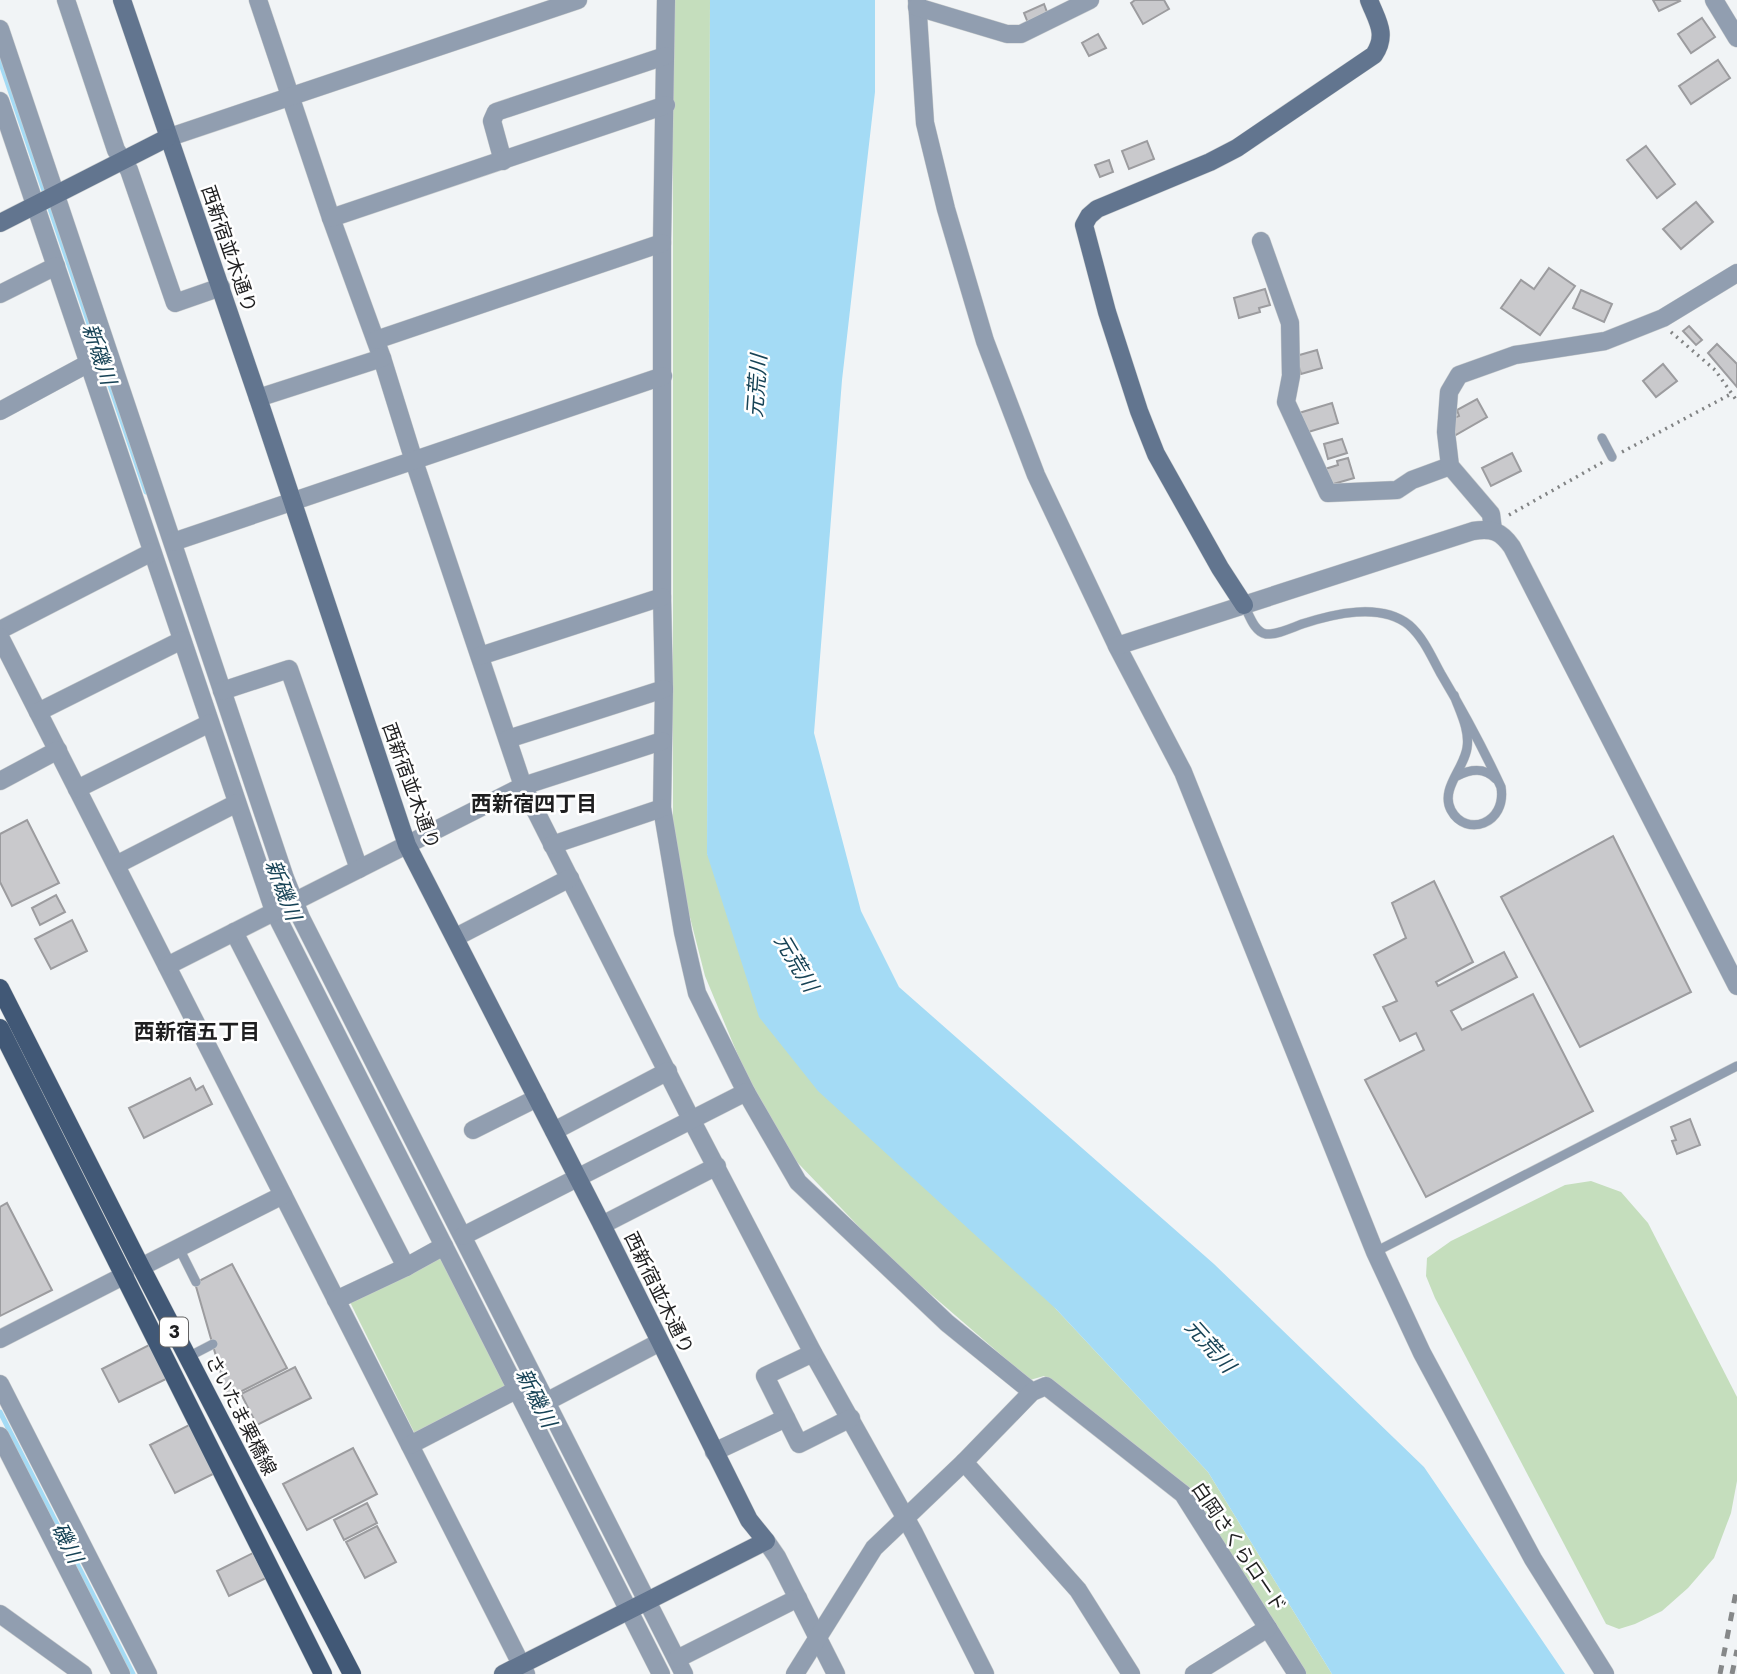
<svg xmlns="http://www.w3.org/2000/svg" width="1737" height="1674" viewBox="0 0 1737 1674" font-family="Jost,'Noto Sans JP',sans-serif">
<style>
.green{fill:#c5debd}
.water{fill:#a4dbf5}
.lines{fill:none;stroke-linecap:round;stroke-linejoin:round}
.stream{stroke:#a4dbf5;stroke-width:5}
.building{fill:#c9c9cc;stroke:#9c9c9f;stroke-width:2}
.lane-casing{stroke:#cbcecf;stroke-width:10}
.street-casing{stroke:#cbcecf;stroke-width:19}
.secondary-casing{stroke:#cbcecf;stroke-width:19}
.primary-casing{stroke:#cbcecf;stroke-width:19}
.path{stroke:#818384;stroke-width:3.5;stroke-dasharray:2 5;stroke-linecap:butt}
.lane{stroke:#919eb0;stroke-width:9}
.street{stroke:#919eb0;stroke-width:18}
.secondary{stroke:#62758f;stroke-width:18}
.primary{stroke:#415876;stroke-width:18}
.rail{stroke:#868889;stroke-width:5;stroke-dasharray:9 9;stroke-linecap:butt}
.labels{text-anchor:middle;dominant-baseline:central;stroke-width:5;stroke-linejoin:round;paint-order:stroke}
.shield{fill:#fff;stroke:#626263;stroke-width:2}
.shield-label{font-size:18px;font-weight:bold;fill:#1f1f20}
.street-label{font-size:19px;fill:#1f1f20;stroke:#fff}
.water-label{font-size:21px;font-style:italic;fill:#174356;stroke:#fff}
.neighbourhood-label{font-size:21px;font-weight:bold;fill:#1f1f20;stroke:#fff}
</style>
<rect width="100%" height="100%" fill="#f1f4f6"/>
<g class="green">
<polygon points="673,0 710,0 707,854 1056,1309 1208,1472 1332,1674 1306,1674 1191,1490 1044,1376 1030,1380 889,1258 796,1161 752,1089 705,976 673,851"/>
<polygon points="1591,1181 1621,1192 1648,1223 1737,1397 1737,1481 1731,1513 1714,1558 1688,1588 1662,1611 1635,1624 1619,1629 1606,1624 1435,1298 1426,1276 1427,1258 1451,1241 1565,1185"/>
<polygon points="446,1252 512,1386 415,1434 349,1300"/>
</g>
<polygon class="water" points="710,0 875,0 875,92 842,380 814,733 861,911 899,987 1214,1264 1424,1467 1565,1674 1332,1674 1208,1472 1056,1309 818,1091 759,1017 707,854"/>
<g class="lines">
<g class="stream">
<polyline points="0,61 146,492"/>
<polyline points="0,1412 133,1674"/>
</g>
</g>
<g class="building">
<polygon points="1135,0 1164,0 1169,9 1143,24 1131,3"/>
<polygon points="1653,0 1679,0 1680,1 1659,11"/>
<polygon points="1044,4 1048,15 1028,23 1024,13"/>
<polygon points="1702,18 1715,37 1691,53 1678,34"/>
<polygon points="1098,34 1106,48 1089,56 1082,43"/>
<polygon points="1718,60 1730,78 1691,104 1679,86"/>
<polygon points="1147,141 1154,159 1129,169 1122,151"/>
<polygon points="1646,146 1675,184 1657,198 1627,160"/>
<polygon points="1109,160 1113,172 1100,177 1095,165"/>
<polygon points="1696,202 1713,222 1681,249 1663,229"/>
<polygon points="1549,268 1575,286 1540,335 1501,308 1521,280 1534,289"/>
<polygon points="1265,289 1270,305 1259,308 1260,312 1239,318 1234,298"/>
<polygon points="1581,290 1612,304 1604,322 1573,308"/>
<polygon points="1689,326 1702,340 1696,345 1683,331"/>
<polygon points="1717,344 1737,364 1737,387 1708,353"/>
<polygon points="1317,350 1322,368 1301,374 1296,356"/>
<polygon points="1663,364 1677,381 1656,397 1643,381"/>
<polygon points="1477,399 1487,417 1454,436 1454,418 1459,416 1457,410"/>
<polygon points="1332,403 1338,423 1305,433 1299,413"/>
<polygon points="1342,439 1347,453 1328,459 1324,444"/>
<polygon points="1512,453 1521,471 1491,486 1482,468"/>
<polygon points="1348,458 1354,478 1330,485 1325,469 1338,465 1337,461"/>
<polygon points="27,820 59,883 12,906 0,882 0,834"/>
<polygon points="1613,836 1691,992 1580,1047 1501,897"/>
<polygon points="1434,881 1473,962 1436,982 1438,986 1504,952 1517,977 1451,1011 1462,1030 1533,994 1593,1111 1426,1197 1365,1080 1424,1050 1416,1033 1400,1041 1383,1007 1397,1001 1374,955 1406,938 1392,903"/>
<polygon points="56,895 65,912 40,925 32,908"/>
<polygon points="72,920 87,951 51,969 35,939"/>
<polygon points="190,1078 196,1090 203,1086 212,1104 144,1138 129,1108"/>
<polygon points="1690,1119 1700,1145 1677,1154 1672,1141 1676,1140 1671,1127"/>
<polygon points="7,1203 52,1290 0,1316 0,1207"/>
<polygon points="232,1264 287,1368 228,1398 195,1283"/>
<polygon points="151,1344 168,1378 119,1402 102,1369"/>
<polygon points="295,1367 311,1398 257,1425 241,1394"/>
<polygon points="193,1423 217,1472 175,1493 150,1445"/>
<polygon points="353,1448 377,1494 307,1530 283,1484"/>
<polygon points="367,1503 377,1523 344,1540 334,1520"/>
<polygon points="377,1526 396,1562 365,1578 346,1542"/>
<polygon points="257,1551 270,1576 229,1596 217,1571"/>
</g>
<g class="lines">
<defs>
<g id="lane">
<polyline points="1602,438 1612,457"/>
<path d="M 1244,605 C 1249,614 1254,632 1266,634 C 1277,635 1291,628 1302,624 C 1333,614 1380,602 1409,625 C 1424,638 1432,658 1441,674 C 1463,711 1483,748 1501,787 C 1507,824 1466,838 1451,810 C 1440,789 1464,769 1467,748 C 1470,730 1460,712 1454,695"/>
<path d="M 1457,776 C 1471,769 1484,767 1496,779"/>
<polyline points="179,1248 196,1282"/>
<polyline points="1375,1252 1737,1066"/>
<polyline points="188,1357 213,1344"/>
</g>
<g id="street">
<polyline points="66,0 116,150 129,170 175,303 221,287"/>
<polyline points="258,0 331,218 382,358 414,461 523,786 692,1121 813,1353 914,1533 985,1674"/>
<polyline points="666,0 662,243 662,597 664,689 662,808 683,932 697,993 746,1092 798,1182 947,1323 1032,1392"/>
<polyline points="917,0 925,123 946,209 985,341 1036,475 1117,646 1183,772 1375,1252 1422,1353 1533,1559 1605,1674"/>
<polyline points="1714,0 1737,38"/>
<polyline points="917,7 1007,34 1021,34 1090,0"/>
<polyline points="0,29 285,878 301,918 684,1674"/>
<polyline points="0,101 274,911 661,1674"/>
<polyline points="167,138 578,0"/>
<polyline points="503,161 492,121 496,112 665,56"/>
<polyline points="331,218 666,105"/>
<polyline points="1261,241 1290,323 1291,376 1286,402 1328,493 1397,490 1412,480 1450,466"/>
<polyline points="0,294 56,266"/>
<polyline points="376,340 662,243"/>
<polyline points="258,398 382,358"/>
<polyline points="0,411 89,363"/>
<polyline points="1493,530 1491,514 1450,466 1446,432 1449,392 1459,375 1515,355 1605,341 1663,318 1737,273"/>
<polyline points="173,542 663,376"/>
<polyline points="0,630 152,552"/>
<polyline points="0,637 526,1674"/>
<path d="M 1117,646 L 1473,531 C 1492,528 1501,531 1512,547 L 1737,986"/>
<polyline points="480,656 662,597"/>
<polyline points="222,691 289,669 359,869"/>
<polyline points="38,712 182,640"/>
<polyline points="508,739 664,689"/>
<polyline points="0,781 58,750"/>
<polyline points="77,789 210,723"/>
<polyline points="552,845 662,808"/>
<polyline points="116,865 237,803"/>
<polyline points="234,932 406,1267"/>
<polyline points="456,937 570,878"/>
<polyline points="167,966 523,786 662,741"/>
<polyline points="473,1130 537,1098"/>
<polyline points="554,1131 668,1071"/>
<polyline points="602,1225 717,1166"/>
<polyline points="463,1236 746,1092"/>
<polyline points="141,1267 283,1195"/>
<polyline points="336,1300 406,1267 444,1246"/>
<polyline points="0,1339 125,1275"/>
<polyline points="813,1353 765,1376 799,1444 851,1418"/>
<polyline points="0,1384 148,1674"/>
<polyline points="546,1402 660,1342"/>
<polyline points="0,1436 121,1674"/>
<polyline points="410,1445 516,1390"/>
<polyline points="714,1452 786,1418"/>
<polyline points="964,1462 1078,1590 1131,1674"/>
<polyline points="766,1541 777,1557 836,1674"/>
<polyline points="0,1614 83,1674"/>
<polyline points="677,1659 798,1598"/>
<polyline points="795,1674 874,1548 964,1462 1032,1392 1046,1386 1183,1494 1297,1674"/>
<polyline points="1194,1674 1268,1628"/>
</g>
<g id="secondary">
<polyline points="122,0 258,398 407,845 602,1225 749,1520 766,1541 503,1674"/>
<polyline points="0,223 167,138"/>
<path d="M 1244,605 L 1220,568 L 1156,454 L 1139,411 L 1107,312 L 1084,225 L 1089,216 L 1097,209 L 1210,162 L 1237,148 L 1374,55 C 1388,34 1377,21 1369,0"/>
</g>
<g id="primary">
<polyline points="0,988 141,1267 352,1674"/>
<polyline points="0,1028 323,1674"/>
</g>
</defs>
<use href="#lane" class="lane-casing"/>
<use href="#street" class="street-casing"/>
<use href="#secondary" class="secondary-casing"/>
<use href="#primary" class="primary-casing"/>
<g class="path">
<polyline points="1671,332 1715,370 1737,401"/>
<polyline points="1622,452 1731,394"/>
<polyline points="1509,515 1603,462"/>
</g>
<use href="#lane" class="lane"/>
<use href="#street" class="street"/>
<use href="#secondary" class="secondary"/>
<use href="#primary" class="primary"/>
<g class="rail">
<polyline points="1720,1674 1737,1587"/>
<polyline points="1732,1674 1737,1650"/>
</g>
</g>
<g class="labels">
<rect class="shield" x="160" y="1317.5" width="28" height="29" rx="5"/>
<g class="shield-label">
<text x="174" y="1332">3</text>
</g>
<g class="street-label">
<text transform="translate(229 249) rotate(71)">西新宿並木通り</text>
<text transform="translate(411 786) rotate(70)">西新宿並木通り</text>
<text transform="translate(659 1293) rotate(64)">西新宿並木通り</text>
<text transform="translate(241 1415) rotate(63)">さいたま栗橋線</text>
<text transform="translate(1239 1547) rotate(56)">白岡さくらロード</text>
</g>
<g class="water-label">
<text transform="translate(99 354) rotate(71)">新磯川</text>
<text transform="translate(757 386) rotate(-86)">元荒川</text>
<text transform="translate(283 890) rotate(69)">新磯川</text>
<text transform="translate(796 963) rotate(59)">元荒川</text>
<text transform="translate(1210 1346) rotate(48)">元荒川</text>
<text transform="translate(536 1398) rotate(63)">新磯川</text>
<text transform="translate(67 1543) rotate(63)">磯川</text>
</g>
<g class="neighbourhood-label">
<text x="534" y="804">西新宿四丁目</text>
<text x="197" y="1032">西新宿五丁目</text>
</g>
</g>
</svg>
